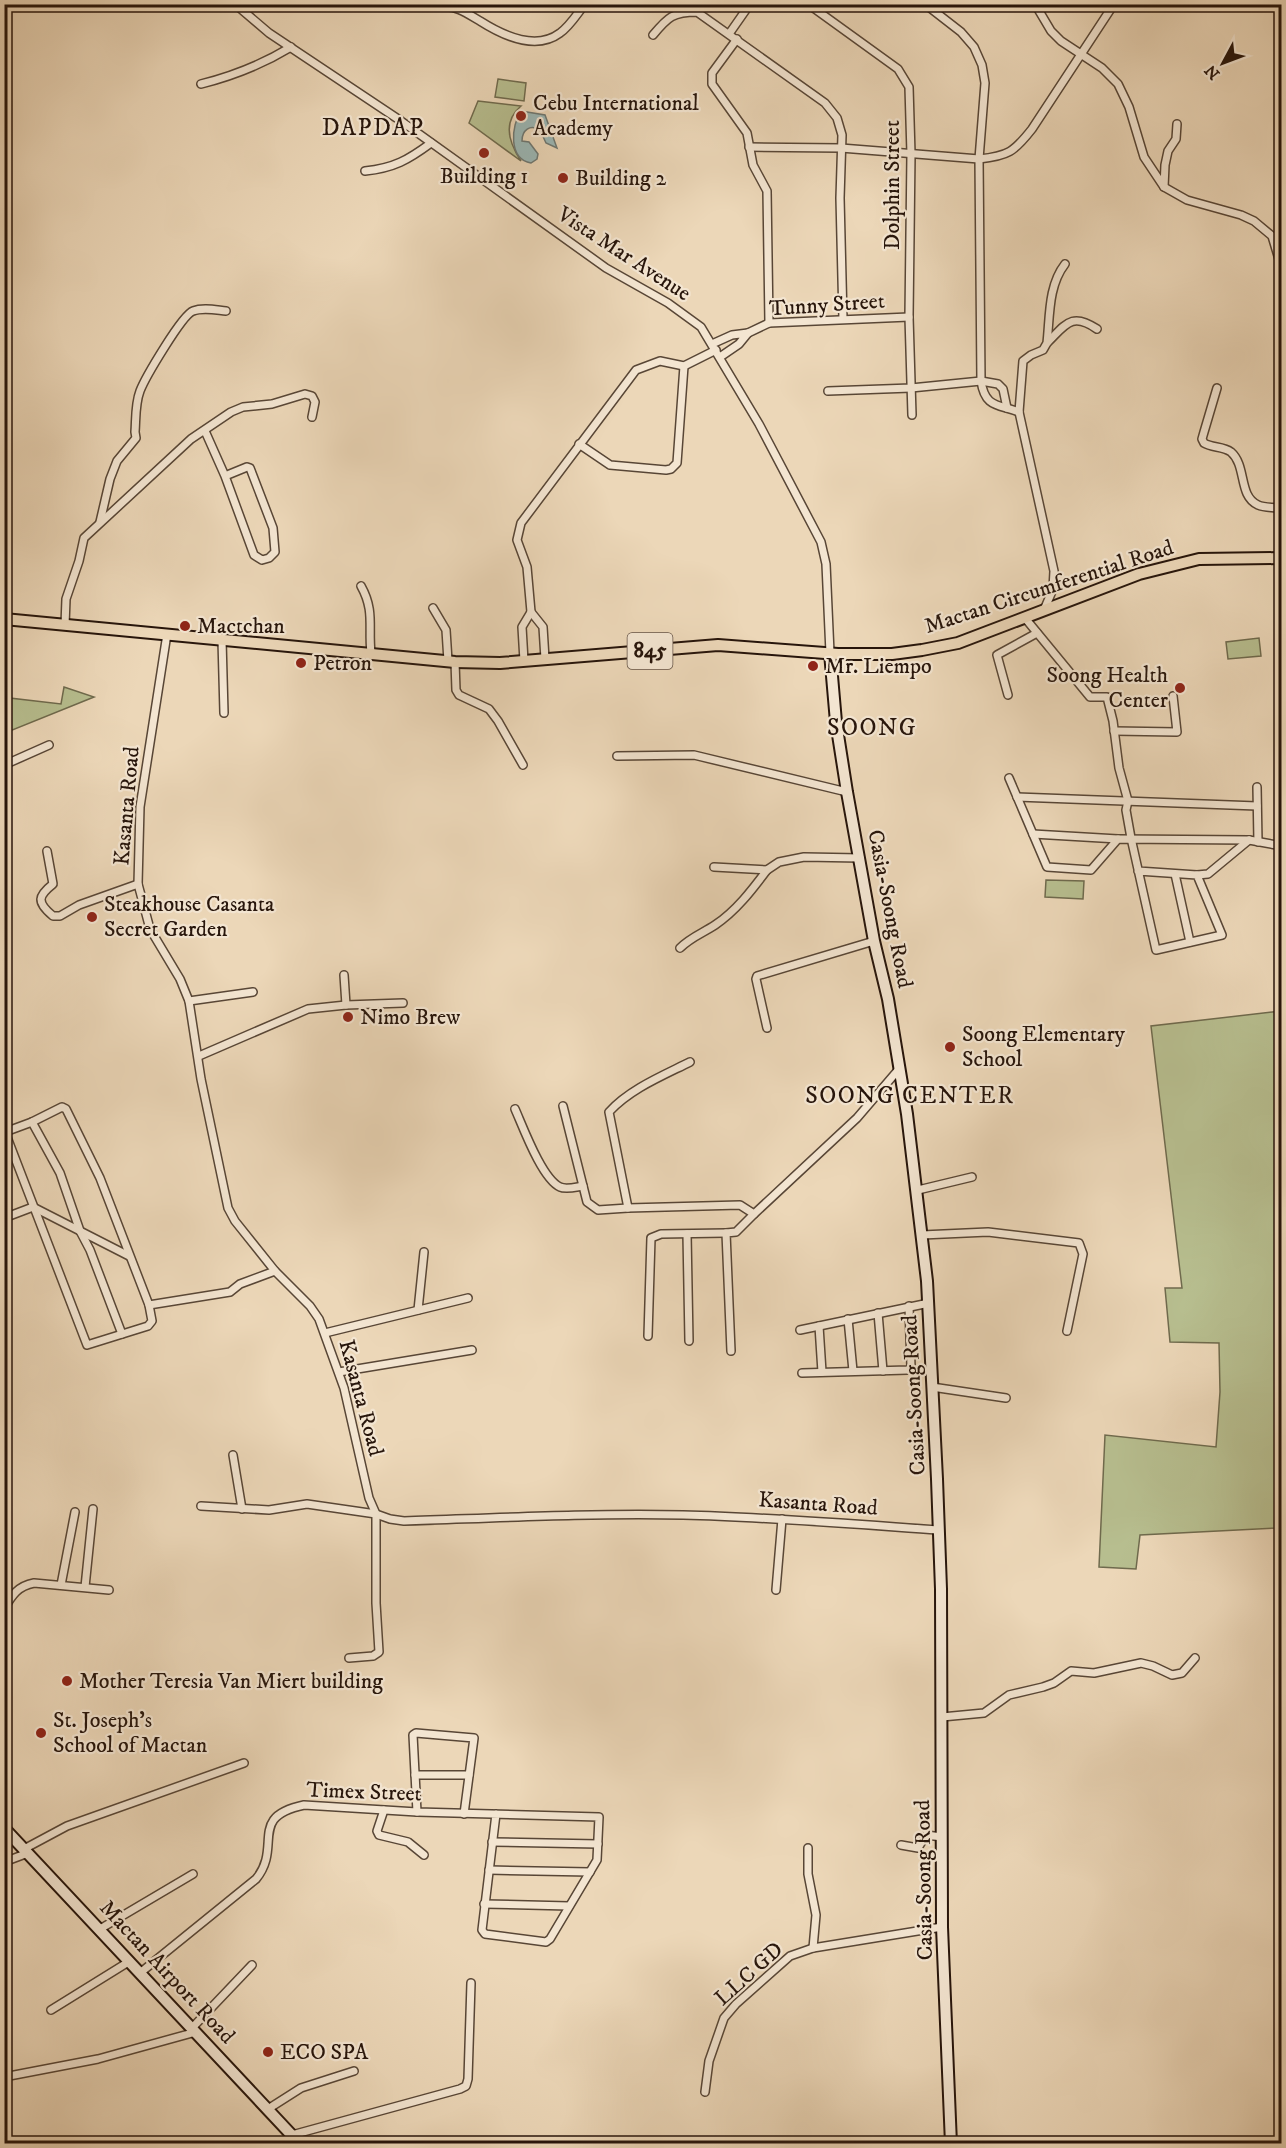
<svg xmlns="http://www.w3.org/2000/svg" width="1286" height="2148" viewBox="0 0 1286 2148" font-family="'IM FELL DW Pica',serif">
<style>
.green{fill:#b7be8f;stroke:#6f6a4d;stroke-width:1.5}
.water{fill:#9bb8b7;stroke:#6d7772;stroke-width:1.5}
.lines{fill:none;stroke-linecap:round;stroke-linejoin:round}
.street-casing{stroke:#584636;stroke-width:10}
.secondary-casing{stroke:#27150b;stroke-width:14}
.primary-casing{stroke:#27150b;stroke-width:14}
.street{stroke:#f3e5d1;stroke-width:7}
.secondary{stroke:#f3e5d1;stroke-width:10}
.primary{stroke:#ecd7b8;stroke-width:10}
.poi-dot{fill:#8f2418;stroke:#f3e5d1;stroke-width:2}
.labels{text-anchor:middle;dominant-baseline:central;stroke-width:4.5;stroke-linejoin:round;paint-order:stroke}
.shield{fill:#f3e5d1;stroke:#645346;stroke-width:1.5}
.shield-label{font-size:21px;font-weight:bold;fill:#27150b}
.poi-label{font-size:22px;fill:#27150b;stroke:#f3e5d1;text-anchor:start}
.street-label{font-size:22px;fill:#27150b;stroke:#f3e5d1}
.neighbourhood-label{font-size:24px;letter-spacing:1.5px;fill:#27150b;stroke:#f3e5d1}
</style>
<rect width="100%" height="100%" fill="#ecd7b8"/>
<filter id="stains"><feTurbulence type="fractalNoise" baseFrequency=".00333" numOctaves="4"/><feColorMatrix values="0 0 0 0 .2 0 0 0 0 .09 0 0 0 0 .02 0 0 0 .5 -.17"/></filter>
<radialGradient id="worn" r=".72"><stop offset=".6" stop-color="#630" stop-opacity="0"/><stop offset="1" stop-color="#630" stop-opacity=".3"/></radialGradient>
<g class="green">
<polygon points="498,79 526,83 524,101 495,97"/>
<path d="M 478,101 L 521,106 C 502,122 509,143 521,161 L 469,123 Z"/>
<polygon points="1259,638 1261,656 1228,659 1226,642"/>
<polygon points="4,675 10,680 10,698 61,704 64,687 94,697 5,733"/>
<polygon points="1046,880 1084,881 1083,899 1045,897"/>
<polygon points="1281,1011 1282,1447 1276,1528 1140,1535 1136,1569 1099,1567 1105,1435 1216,1447 1220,1392 1219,1343 1170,1342 1165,1288 1182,1288 1151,1026"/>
</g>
<path class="water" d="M 521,111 L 545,115 L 557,148 L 546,143 L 540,130 C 530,124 522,130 522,141 L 529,142 L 538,154 L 537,159 L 531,163 C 508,159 511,126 521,111 Z"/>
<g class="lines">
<defs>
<g id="street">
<polyline points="235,4 269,33 401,121 606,268 668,303 701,327 759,424 821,542 826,564 830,653"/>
<polyline points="808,4 898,69 909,87 911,154 909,317 912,415"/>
<path d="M 925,4 L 961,32 L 974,47 L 982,65 L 985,83 L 979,159 L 981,381 C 985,408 998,404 1019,412"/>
<polyline points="1035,4 1051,31 1061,41 1102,68 1118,84 1129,107 1144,157 1164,187 1187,200 1241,215 1254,221 1272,236 1281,266"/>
<path d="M 442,7 C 456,5 468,14 480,21 C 502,35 536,51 560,33 C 570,26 577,14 585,4"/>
<polyline points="729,34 750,4"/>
<path d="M 653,35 C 668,17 673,12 697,12 L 825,103 L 837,118 L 842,135 L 840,198 L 843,319"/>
<polyline points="737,39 712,73 712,84 747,133 753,165 767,191 769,323"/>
<path d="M 201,84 C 233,76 263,64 291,47"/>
<path d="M 749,147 L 841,148 L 979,159 C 1008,156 1014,152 1032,129 L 1114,4"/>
<path d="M 365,171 C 394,168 408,160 431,143"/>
<polyline points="1164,187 1165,165 1168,151 1176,139 1177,124"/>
<polyline points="748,333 769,323 909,317"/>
<path d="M 1048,342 C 1066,324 1072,312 1097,329"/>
<polyline points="712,344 732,335 748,333 739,344 720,357"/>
<path d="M 1217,388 L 1204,432 L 1202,439 L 1204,443 C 1212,448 1223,446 1231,452 C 1247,466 1238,496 1258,505 C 1265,508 1274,507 1282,509"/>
<polyline points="828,391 911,388 981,381 998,384 1003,389 1007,408"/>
<polyline points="205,431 225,476 254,555 262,560 269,558 275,552 273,528 250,468 247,467 225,476"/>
<polyline points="579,444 610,465 666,470 671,469 677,463 684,366"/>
<path d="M 100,522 L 110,479 L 117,461 L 136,438 L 135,432 C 136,419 135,404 140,391 C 145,378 182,315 193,311 C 203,307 216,310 226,311"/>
<path d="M 361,586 C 375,611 368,627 371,653"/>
<polyline points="433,608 446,630 448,661"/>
<path d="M 1044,610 L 1053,589 L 1054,571 L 1019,412 L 1023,361 L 1031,355 L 1043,350 L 1047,343 C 1050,316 1048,286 1065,264"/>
<polyline points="1025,618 1090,697 1107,697 1113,721 1119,768 1128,801 1126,810 1131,838 1156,950 1222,935 1197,875 1138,871"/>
<polyline points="65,625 66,599 79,561 84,538 191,439 231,412 243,407 272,404 305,394 312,396 315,402 312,417"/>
<polyline points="167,634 140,807 138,884 150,929 180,979 189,1001 201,1079 228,1208 235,1221 275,1271 310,1306 319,1319 344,1388 369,1498 376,1514 376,1603 379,1652 373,1656 349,1658"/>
<polyline points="222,640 224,713"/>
<polyline points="545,659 543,627 531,612 527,567 517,540 521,523 636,370 660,361 684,366 716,350"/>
<polyline points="524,661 522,627 531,612"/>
<polyline points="455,662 456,690 459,695 489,709 498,721 523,765"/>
<polyline points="1008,695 997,655 1037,633"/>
<polyline points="1114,731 1177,732 1173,696"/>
<polyline points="617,756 694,755 847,792"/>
<polyline points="4,765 49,745"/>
<polyline points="1009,778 1047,867 1091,870 1118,839 1249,840 1282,846"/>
<polyline points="1257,787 1258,842"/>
<polyline points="1017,797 1257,806"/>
<polyline points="1033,834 1118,839"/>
<path d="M 47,851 L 53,884 C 38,896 36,902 53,916 L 60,916 L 79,905 L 138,884"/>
<polyline points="714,867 767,870 779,862 804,857 860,858"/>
<polyline points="1175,874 1190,942"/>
<polyline points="1197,875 1208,874 1249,840"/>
<path d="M 680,948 C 691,937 703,933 715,925 C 736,911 752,890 767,870"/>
<polyline points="344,975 346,1005"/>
<polyline points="189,1001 253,992"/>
<polyline points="767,1028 756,979 757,976 874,941"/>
<polyline points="199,1056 308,1009 346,1005 403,1003"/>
<path d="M 690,1062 C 662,1076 630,1089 609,1112 L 628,1208 L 740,1205 L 754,1214 L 857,1118 L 899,1069"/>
<polyline points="563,1106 587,1202 598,1210 628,1208"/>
<polygon points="62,1107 66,1109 100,1178 149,1305 152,1321 148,1326 87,1345 5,1132 32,1122"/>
<path d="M 515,1109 C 523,1127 542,1179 560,1187 C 566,1190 576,1187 583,1186"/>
<polyline points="32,1122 60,1173 80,1231 90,1250 122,1334"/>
<polyline points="918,1190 972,1177"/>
<polyline points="4,1218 33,1207 129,1256"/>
<polyline points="687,1234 689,1341"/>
<polyline points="922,1235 988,1232 1079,1243 1083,1254 1067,1331"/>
<polyline points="149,1305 230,1292 240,1284 275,1271"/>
<polyline points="418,1310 424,1252"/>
<polyline points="878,1313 883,1371"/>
<polyline points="848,1319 853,1371"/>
<polyline points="819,1326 822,1372"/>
<polyline points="800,1330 929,1303"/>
<polyline points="325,1333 468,1298"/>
<polyline points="648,1336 651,1238 661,1234 726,1233"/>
<polyline points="731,1351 726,1233 736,1232 754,1214"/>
<polyline points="339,1372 472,1350"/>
<polyline points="802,1373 908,1370 911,1367 909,1306"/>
<polyline points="932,1387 1006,1398"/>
<polyline points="233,1455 242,1509"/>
<path d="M 201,1506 L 269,1510 L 307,1504 L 376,1514 L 390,1519 L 404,1521 C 497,1518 590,1513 683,1515 C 768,1517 853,1524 938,1530"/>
<polyline points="61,1585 75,1512"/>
<polyline points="85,1587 93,1509"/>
<polyline points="776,1590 782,1519"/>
<path d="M 4,1609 C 12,1595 18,1586 34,1583 L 109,1590"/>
<polyline points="942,1717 984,1713 1009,1695 1043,1687 1054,1683 1071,1671 1094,1673 1141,1663 1153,1666 1172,1675 1182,1673 1195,1658"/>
<polyline points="415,1775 469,1775"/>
<polyline points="384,1810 377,1831 379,1835 408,1842 424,1855"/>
<polyline points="417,1812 413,1735 416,1733 474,1738 464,1814"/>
<polyline points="492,1842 598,1844"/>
<polyline points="901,1845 918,1848 926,1835 942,1837"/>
<polyline points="808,1848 808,1874 816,1915 813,1948"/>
<polyline points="24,1849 67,1826 244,1763"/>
<polyline points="4,1862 28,1853"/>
<polyline points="489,1870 590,1872"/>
<polyline points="484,1904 569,1906"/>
<polyline points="100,1929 193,1874"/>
<path d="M 140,1973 L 256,1879 C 283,1846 247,1817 304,1805 L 417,1812 L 599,1817 L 597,1860 L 550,1939 L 546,1942 L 485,1934 L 482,1930 L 496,1814"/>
<polyline points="51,2010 130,1961"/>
<polyline points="192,2028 252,1965"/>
<polyline points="4,2077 98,2059 196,2032"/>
<polyline points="705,2092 709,2061 724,2018 736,2004 790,1956 813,1948 942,1927"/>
<polyline points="268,2109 301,2088 354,2071"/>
<polyline points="292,2135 460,2089 466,2086 468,2079 471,1983"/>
</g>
<g id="secondary">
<polyline points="830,653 836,722 847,792 874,941 888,999 907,1114 927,1281 937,1479 941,1589 942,1927 951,2144"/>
<polyline points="4,1828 300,2144"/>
</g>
<polyline id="primary" points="4,619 455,662 500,663 718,645 838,654 892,654 922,650 958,643 1139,574 1199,559 1282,558"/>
</defs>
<use href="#street" class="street-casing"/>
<use href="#secondary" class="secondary-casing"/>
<use href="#primary" class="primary-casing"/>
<use href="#street" class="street"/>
<use href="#secondary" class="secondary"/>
<use href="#primary" class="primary"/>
</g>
<g class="poi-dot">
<circle cx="521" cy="116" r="6"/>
<circle cx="484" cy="153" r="6"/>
<circle cx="563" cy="178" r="6"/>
<circle cx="185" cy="626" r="6"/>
<circle cx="301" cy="663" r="6"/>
<circle cx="813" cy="666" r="6"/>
<circle cx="1180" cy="688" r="6"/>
<circle cx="92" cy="917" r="6"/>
<circle cx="348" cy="1017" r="6"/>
<circle cx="950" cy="1047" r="6"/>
<circle cx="67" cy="1681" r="6"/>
<circle cx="41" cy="1733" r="6"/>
<circle cx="268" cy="2052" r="6"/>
</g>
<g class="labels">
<rect class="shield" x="627.5" y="633" width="45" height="36" rx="4.5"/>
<g class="shield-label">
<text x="650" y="651">845</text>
</g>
<g class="poi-label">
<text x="533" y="103">Cebu International<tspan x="533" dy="25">Academy</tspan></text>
<text x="484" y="176" text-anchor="middle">Building 1</text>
<text x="575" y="178">Building 2</text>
<text x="197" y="626">Mactchan</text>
<text x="313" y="663">Petron</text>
<text x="825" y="666">Mr. Liempo</text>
<text x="1168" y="675" text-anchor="end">Soong Health<tspan x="1168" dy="25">Center</tspan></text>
<text x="104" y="904">Steakhouse Casanta<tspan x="104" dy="25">Secret Garden</tspan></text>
<text x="360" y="1017">Nimo Brew</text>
<text x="962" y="1034">Soong Elementary<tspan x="962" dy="25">School</tspan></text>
<text x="79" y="1681">Mother Teresia Van Miert building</text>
<text x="53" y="1720">St. Joseph's<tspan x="53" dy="25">School of Mactan</tspan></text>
<text x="280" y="2052">ECO SPA</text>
</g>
<g class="street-label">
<text transform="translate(892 185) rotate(-90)">Dolphin Street</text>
<text transform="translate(624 254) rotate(33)">Vista Mar Avenue</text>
<text transform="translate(827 305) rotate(-4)">Tunny Street</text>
<text transform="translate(1049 587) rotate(-18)">Mactan Circumferential Road</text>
<text transform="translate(127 806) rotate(-85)">Kasanta Road</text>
<text transform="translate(890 909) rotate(79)">Casia-Soong Road</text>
<text transform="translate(914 1395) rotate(-93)">Casia-Soong Road</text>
<text transform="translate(361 1398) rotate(75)">Kasanta Road</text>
<text transform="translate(818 1504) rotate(4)">Kasanta Road</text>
<text transform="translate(364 1792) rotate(2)">Timex Street</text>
<text transform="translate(924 1880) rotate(-91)">Casia-Soong Road</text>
<text transform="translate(167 1972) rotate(47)">Mactan Airport Road</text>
<text transform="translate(749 1974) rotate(-42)">LLC GD</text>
</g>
<g class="neighbourhood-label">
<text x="373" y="128">DAPDAP</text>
<text x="872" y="728">SOONG</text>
<text x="910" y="1096">SOONG CENTER</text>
</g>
</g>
<rect width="1286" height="2148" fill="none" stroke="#ecd7b8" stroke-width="24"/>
<rect x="6" y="6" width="1274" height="2136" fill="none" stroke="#27150b" stroke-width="3"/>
<rect x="12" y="12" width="1262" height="2124" fill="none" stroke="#27150b" stroke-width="1.5"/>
<g transform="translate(1223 63) rotate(229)" stroke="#f3e5d1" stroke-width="4.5" paint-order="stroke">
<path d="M0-4.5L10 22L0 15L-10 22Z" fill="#27150b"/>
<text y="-9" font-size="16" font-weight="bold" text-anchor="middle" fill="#27150b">N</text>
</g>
<rect width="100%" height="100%" filter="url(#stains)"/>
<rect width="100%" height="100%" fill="url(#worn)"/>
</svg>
